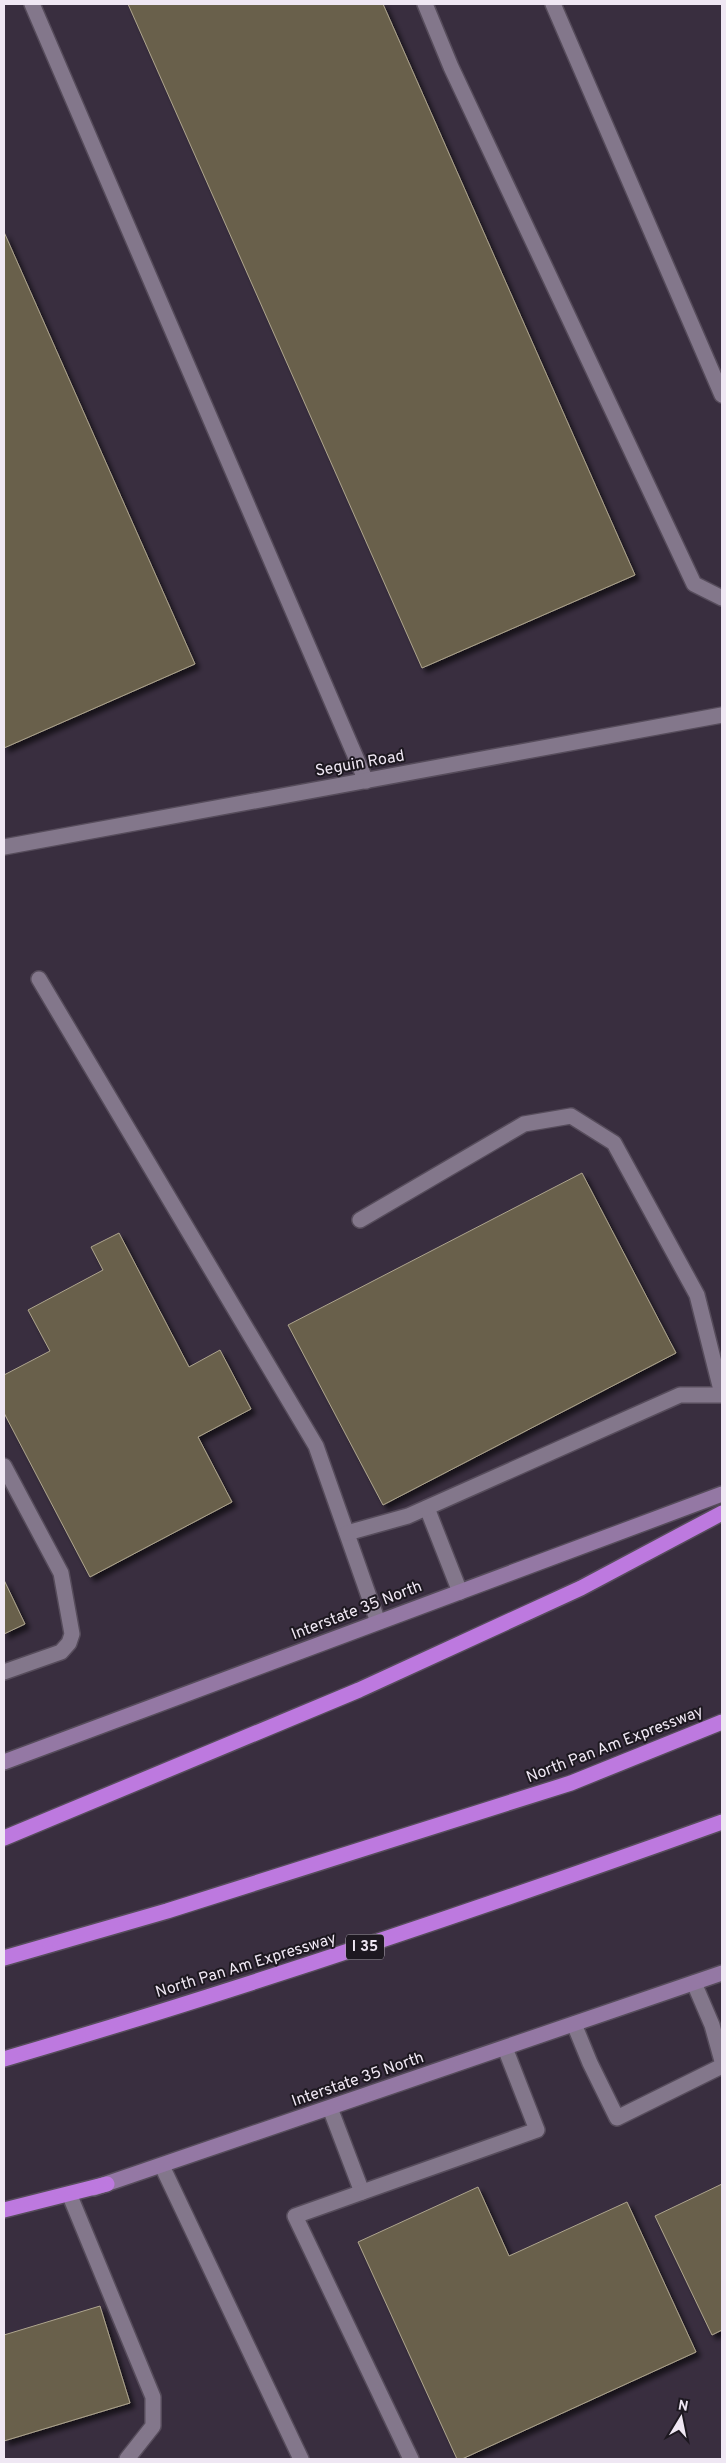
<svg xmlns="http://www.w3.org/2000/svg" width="726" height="2463" viewBox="0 0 726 2463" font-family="Overpass,sans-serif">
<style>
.building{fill:#69604b;stroke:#aea58e;filter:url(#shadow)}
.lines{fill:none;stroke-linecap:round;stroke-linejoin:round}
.service-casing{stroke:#564c5b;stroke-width:18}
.minor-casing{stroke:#564c5b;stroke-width:18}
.secondary-casing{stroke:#564c5b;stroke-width:18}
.motorway-casing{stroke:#564c5b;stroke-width:18}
.service{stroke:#83778b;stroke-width:15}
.minor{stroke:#83778b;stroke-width:15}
.secondary{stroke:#9478a4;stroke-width:15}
.motorway{stroke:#bd79df;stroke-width:15}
.labels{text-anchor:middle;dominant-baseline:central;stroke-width:4;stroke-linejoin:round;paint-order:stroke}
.shield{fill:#1d1820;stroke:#b0a9b4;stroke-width:1}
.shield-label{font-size:15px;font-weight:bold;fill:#efe7f3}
.street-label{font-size:16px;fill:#efe7f3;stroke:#1d1820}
</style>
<defs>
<filter id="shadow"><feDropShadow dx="4.5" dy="4.5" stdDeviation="2.5" flood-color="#0009"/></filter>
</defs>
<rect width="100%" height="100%" fill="#392e3f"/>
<g class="building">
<polygon points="128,4 383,4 635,575 422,668"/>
<polygon points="4,232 195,664 4,748"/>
<polygon points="582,1173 676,1353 383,1505 288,1325"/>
<polygon points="119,1233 189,1367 220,1350 251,1409 198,1437 232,1502 90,1577 4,1413 4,1375 50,1351 28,1310 103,1270 91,1247"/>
<polygon points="4,1580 25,1624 4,1634"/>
<polygon points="722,2184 722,2330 712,2335 655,2216"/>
<polygon points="478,2187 509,2256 627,2202 696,2352 462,2459 457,2459 358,2242"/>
<polygon points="100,2306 130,2403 4,2441 4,2335"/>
</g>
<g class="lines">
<defs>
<g id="service">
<polyline points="32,4 366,781"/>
<polyline points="425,4 451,67 694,584 722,598"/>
<polyline points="553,4 722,395"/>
<polyline points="39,979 316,1446 378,1622"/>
<polyline points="360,1220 524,1124 571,1116 614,1143 697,1295 722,1394"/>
<polyline points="4,1466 61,1573 72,1634 69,1643 61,1652 4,1672"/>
<polyline points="427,1508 460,1592"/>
<polyline points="347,1533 408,1516 680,1395 722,1395"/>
<polyline points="694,1983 712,2025 722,2061"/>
<polyline points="574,2024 590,2063 617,2118 722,2066"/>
<polyline points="330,2108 362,2192"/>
<polyline points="162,2166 301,2459"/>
<polyline points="70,2196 153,2397 153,2426 127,2459"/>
<polyline points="411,2459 295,2216 537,2130 505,2048"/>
</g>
<polyline id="minor" points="4,847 722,715"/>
<g id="secondary">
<polyline points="4,1762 722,1494"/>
<polyline points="94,2188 722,1973"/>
</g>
<g id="motorway">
<polyline points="4,1838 359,1690 581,1588 722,1513"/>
<polyline points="4,1958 167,1911 571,1783 722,1722"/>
<path d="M 4,2059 C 246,1988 485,1907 722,1822"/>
<polyline points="4,2210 107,2184"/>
</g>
</defs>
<use href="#service" class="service-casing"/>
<use href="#minor" class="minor-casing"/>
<use href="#secondary" class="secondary-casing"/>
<use href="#motorway" class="motorway-casing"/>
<use href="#service" class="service"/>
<use href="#minor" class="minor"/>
<use href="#secondary" class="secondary"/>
<use href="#motorway" class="motorway"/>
</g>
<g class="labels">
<rect class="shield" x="346" y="1934.5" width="38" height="25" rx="4"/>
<g class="shield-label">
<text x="365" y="1947">I 35</text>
</g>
<g class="street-label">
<text transform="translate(360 764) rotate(-10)">Seguin Road</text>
<text transform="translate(357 1611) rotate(-21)">Interstate 35 North</text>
<text transform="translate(615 1745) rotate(-21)">North Pan Am Expressway</text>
<text transform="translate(246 1966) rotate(-17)">North Pan Am Expressway</text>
<text transform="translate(358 2080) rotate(-19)">Interstate 35 North</text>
</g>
</g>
<rect width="726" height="2463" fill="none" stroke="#efe7f3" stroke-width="10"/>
<g transform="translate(681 2418) rotate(10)" stroke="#1d1820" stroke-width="4" paint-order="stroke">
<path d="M0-4L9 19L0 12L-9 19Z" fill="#efe7f3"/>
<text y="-8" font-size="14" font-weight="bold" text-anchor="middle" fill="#efe7f3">N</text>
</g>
</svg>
